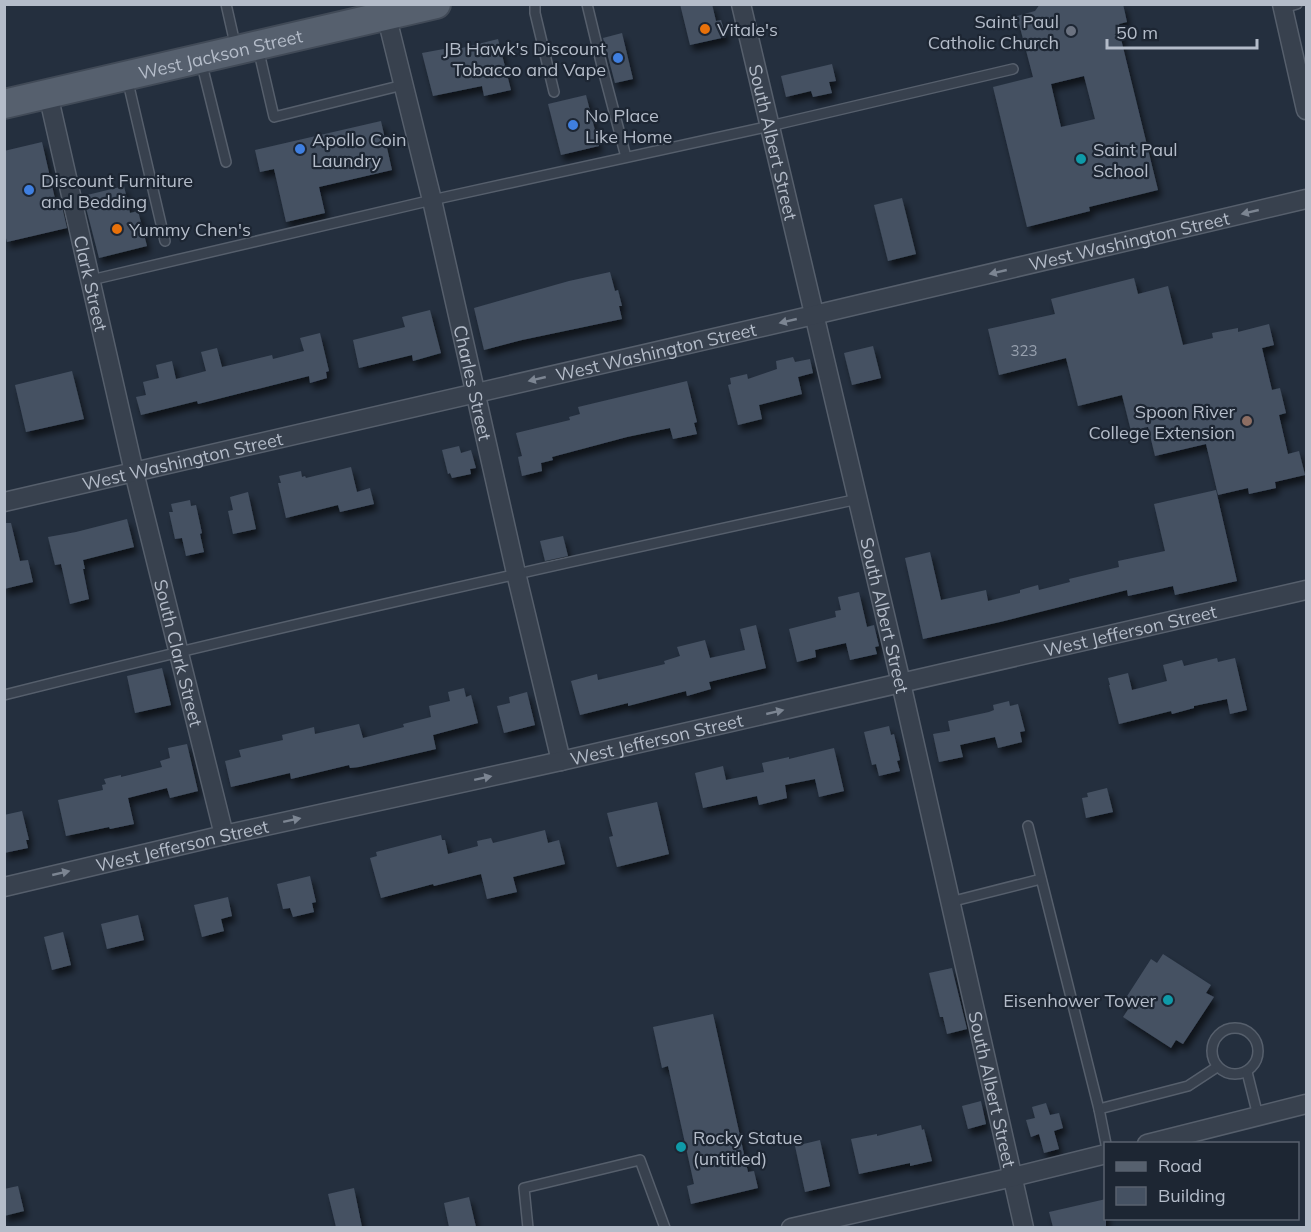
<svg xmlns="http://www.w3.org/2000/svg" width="1311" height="1232" viewBox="0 0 1311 1232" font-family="Mulish,sans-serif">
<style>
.building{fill:#455162;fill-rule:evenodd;filter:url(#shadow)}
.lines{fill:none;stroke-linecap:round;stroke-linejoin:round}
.lane-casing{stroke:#565f6c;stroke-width:12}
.street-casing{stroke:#565f6c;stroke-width:21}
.primary-casing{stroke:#414a57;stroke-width:32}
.lane{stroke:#38414e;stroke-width:9}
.street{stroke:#38414e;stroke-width:18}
.primary{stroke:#56606e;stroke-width:28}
.oneway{fill:#7c8592}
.food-dot{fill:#e8710a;stroke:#1d2633;stroke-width:2}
.worship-dot{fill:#6b7280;stroke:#1d2633;stroke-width:2}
.shop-dot{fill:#3f7fe0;stroke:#1d2633;stroke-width:2}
.culture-dot{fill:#0f9aa8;stroke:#1d2633;stroke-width:2}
.education-dot{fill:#8d6e63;stroke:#1d2633;stroke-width:2}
.labels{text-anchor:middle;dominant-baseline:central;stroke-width:4.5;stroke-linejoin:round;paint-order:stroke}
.number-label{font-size:15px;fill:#98a1af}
.poi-label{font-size:18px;fill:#b4bcc9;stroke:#1d2633;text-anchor:start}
.street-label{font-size:18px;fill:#b4bcc9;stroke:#1d2633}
</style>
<defs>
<filter id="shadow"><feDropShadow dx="3.5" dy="6" stdDeviation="3" flood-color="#0009"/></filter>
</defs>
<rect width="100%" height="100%" fill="#242f3e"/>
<g class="building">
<polygon points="680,4 712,4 716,21 721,20 726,37 690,45"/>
<path d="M 1040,4 L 1123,4 L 1127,22 L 1119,24 L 1123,39 L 1121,39 L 1158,190 L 1089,207 L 1090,211 L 1027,227 L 993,87 L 1033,77 L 1017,16 L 1035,11 ZM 1084,76 L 1095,119 L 1061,127 L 1051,84 Z"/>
<polygon points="622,33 633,79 615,83 603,38"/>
<polygon points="498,39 511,90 484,96 482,86 433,96 422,53 449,48 450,51"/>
<polygon points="832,64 836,81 829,82 832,93 813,97 811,91 786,97 781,76"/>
<polygon points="586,95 599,146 561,155 548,104"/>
<polygon points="381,121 392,170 319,187 325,213 286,222 274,169 260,172 255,150"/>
<polygon points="42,142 56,203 61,202 67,228 7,242 4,230 4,151"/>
<polygon points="124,186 130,213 138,211 147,246 99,258 83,196"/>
<polygon points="902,198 916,254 888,261 874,205"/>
<polygon points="610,272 615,291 618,290 622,306 619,306 622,319 522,340 484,350 474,308 569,281"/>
<polygon points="1134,278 1138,294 1168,286 1183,345 1213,338 1212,333 1238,328 1238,332 1269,324 1274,345 1262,348 1272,390 1280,388 1286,413 1279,415 1288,454 1299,451 1305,475 1275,482 1276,488 1249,494 1248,488 1218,495 1206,444 1155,456 1148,427 1131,431 1122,395 1078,406 1066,358 999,375 988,329 1055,314 1051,299"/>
<polygon points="430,310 441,353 413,361 412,355 359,368 353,340 405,327 402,317"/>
<polygon points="320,333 329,371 326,372 327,378 310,383 309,376 198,404 197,401 141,415 136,397 146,395 143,382 159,378 156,365 172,361 176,379 206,371 201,352 217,348 222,367 272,355 273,359 304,351 300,338"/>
<polygon points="873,346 881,378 852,385 844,353"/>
<polygon points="793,357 795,362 810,359 813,373 798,377 802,394 759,405 762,419 738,425 728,385 731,384 730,378 747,374 748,379 777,369 776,361"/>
<polygon points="72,371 84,419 26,432 15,385"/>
<polygon points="687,381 697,422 694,423 697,434 673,439 670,428 627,437 552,457 553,460 541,463 542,471 522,476 518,457 522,456 516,433 570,420 569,417 580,414 578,407"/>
<polygon points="459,446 461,453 471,450 476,468 470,469 471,474 452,478 450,473 448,474 442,450"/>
<polygon points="351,467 357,492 370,488 374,504 340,512 338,505 286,518 278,483 281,483 279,476 301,471 302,477 305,476 306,478"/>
<polygon points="1216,490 1237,581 1175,595 1173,586 1128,596 1127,590 1000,622 923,639 905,558 930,552 941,600 986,590 988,601 1020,593 1020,590 1038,585 1039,590 1070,582 1069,579 1119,567 1118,561 1165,551 1154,504"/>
<polygon points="248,492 256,529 233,534 228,511 233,510 230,497"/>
<polygon points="190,500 191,506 196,505 202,533 200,534 204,552 186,556 182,538 175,539 169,512 173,512 171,504"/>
<polygon points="127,519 134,547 83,560 85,569 83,569 89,599 70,604 61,564 55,565 48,537 76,532"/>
<polygon points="4,523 11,523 20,561 28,560 33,582 4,589"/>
<polygon points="563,536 568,556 545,561 540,541"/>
<polygon points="859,592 867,627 874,625 879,646 875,647 877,654 850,660 846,643 815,650 816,657 797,662 789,629 836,617 835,611 841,610 838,597"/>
<polygon points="756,625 766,668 709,682 711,689 687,696 686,691 628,706 628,703 580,715 571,681 597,674 598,680 665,664 664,661 680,656 677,647 705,640 710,658 745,650 740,629"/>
<polygon points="1217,658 1218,662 1235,658 1247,710 1230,714 1227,699 1194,706 1194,708 1172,714 1171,711 1119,724 1109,685 1110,685 1108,678 1128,673 1132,690 1167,681 1163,665 1182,660 1184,666"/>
<polygon points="162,668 171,705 135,713 127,676"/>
<polygon points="464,688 466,697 471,695 478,723 433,735 436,749 359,767 350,768 349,765 291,779 290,773 231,787 225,761 241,757 239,750 283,740 282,735 314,727 315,734 359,724 363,738 404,727 403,724 431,717 429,706 450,701 448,692"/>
<polygon points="527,692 535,725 504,733 497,706 510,703 509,697"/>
<polygon points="1009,701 1010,706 1018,704 1025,731 1020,732 1022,742 998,748 995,737 960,745 963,757 939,762 933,734 950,731 948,721 989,712 994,710 993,705"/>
<polygon points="889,726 891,735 894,734 900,760 897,761 900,771 879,776 876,764 872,765 864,732"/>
<polygon points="187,744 198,791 170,798 167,788 128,798 134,824 110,829 109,827 66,836 58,800 103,790 102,785 106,784 104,779 121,775 121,777 162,767 160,761 170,758 168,748"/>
<polygon points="834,748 844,791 819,797 815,779 785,785 787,798 759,805 757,796 703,808 695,773 723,766 726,780 764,772 762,763 789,757 789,759"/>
<polygon points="1107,788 1113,812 1086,818 1082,798 1088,797 1087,793"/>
<polygon points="657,802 669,854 617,867 609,837 613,836 607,813"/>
<polygon points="22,811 29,840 26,840 28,848 4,853 4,815"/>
<polygon points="545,830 548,843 559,840 565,864 513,877 517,892 487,899 481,874 434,886 433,884 381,898 370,858 377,856 376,852 441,835 442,840 445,840 448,854 478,846 477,841 491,838 493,843"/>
<polygon points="310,876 316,902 312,903 314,912 293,917 290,908 283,909 277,884"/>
<polygon points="228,897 232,916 221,919 224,931 202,937 194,905"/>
<polygon points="138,915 144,940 107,949 101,924"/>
<polygon points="63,932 71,965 52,970 44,937"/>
<polygon points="1163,954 1211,985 1206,993 1214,997 1183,1044 1176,1040 1171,1048 1123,1017 1129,1008 1122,1004 1151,959 1157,963"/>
<polygon points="952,968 967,1029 947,1034 943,1017 940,1017 929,973"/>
<polygon points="713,1014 748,1172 754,1171 758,1188 691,1204 687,1186 694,1184 668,1066 662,1068 653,1027"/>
<polygon points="981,1101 986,1124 968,1129 962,1106"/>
<polygon points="1046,1103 1050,1115 1059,1113 1063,1128 1054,1131 1059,1149 1044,1153 1039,1134 1031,1137 1026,1120 1035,1118 1032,1107"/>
<polygon points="921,1125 922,1130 924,1129 932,1161 910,1166 910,1163 859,1174 851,1139 877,1134 877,1136"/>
<polygon points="820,1140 830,1186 805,1192 795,1146"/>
<polygon points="18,1186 24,1211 4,1216 4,1189"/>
<polygon points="354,1188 362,1227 336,1227 328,1194"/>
<polygon points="469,1197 476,1227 449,1227 444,1203"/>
<polygon points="1106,1199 1106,1227 1053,1227 1049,1212"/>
</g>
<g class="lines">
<defs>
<g id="lane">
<polyline points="226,4 236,48"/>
<polyline points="535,4 535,13 554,92"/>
<polyline points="587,4 602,66 626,157"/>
<polyline points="1283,8 1297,4"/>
<polyline points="258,48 274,117 403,85"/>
<polyline points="201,61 226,162"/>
<polyline points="127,78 165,241"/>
<polyline points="91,280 432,200 770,126 1013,69"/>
<path d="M 4,695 C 288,624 572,561 858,499"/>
<polyline points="1028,826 1099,1109 1188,1086 1217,1067"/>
<polyline points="950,902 1041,879"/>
<circle cx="1235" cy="1051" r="23"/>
<polyline points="1247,1072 1258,1116"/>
<polyline points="1099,1109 1106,1144"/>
<polyline points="528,1228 524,1188 640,1160 665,1228"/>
</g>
<g id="street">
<path id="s1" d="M 741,4 L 901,683 L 1024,1228"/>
<polyline points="1282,4 1306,110"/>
<path id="s2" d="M 384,6 L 432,200 L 516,573 L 561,761"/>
<path id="s3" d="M 48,94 L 134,472 L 224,835"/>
<path id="s4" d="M 4,502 L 814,315 L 1306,199"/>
<path id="s5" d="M 4,887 L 224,835 L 561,761 L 1306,590"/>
<polyline points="1147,1144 1306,1104"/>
<polyline points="791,1228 1013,1177 1106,1154"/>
</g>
<g id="primary">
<path id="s6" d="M 4,104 L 436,4"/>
</g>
</defs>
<use href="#lane" class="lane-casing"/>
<use href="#street" class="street-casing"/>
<use href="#primary" class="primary-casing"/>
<use href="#lane" class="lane"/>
<use href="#street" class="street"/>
<use href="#primary" class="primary"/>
</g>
<defs><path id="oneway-solid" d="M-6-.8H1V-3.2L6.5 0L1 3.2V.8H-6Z" transform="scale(1.5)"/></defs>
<g class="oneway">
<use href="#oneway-solid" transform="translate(1250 212) rotate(167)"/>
<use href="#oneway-solid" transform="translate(998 272) rotate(167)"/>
<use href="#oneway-solid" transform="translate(788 321) rotate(167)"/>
<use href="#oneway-solid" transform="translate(537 379) rotate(167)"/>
<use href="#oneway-solid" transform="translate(775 712) rotate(-13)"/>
<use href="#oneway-solid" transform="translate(483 778) rotate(-12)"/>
<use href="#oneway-solid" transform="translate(292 820) rotate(-12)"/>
<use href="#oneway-solid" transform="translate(61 873) rotate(-13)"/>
</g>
<g class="food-dot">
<circle cx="705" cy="29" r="6"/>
<circle cx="117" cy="229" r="6"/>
</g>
<circle class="worship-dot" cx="1071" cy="31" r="6"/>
<g class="shop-dot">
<circle cx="618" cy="58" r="6"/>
<circle cx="573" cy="125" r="6"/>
<circle cx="300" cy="149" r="6"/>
<circle cx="29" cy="190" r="6"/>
</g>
<g class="culture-dot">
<circle cx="1081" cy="159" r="6"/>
<circle cx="1168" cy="1000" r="6"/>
<circle cx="681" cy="1147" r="6"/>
</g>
<circle class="education-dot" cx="1247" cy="421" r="6"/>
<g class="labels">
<g class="number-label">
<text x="1024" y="350">323</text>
</g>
<g class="poi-label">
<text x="1059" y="21" text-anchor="end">Saint Paul<tspan x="1059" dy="21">Catholic Church</tspan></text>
<text x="717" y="29">Vitale's</text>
<text x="606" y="48" text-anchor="end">JB Hawk's Discount<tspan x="606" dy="21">Tobacco and Vape</tspan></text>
<text x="585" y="115">No Place<tspan x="585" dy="21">Like Home</tspan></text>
<text x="312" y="139">Apollo Coin<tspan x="312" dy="21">Laundry</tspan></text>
<text x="1093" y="149">Saint Paul<tspan x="1093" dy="21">School</tspan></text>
<text x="41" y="180">Discount Furniture<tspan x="41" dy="21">and Bedding</tspan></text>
<text x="129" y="229">Yummy Chen's</text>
<text x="1235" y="411" text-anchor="end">Spoon River<tspan x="1235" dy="21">College Extension</tspan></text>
<text x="1156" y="1000" text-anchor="end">Eisenhower Tower</text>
<text x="693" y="1137">Rocky Statue<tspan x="693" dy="21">(untitled)</tspan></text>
</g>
<g class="street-label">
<text stroke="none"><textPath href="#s6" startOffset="222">West Jackson Street</textPath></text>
<text stroke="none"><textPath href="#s1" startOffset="142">South Albert Street</textPath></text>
<text stroke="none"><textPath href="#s4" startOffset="1155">West Washington Street</textPath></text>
<text stroke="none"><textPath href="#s3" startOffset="194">Clark Street</textPath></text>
<text stroke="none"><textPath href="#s4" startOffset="669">West Washington Street</textPath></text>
<text stroke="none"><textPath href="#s2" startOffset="387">Charles Street</textPath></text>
<text stroke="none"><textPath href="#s4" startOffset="183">West Washington Street</textPath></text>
<text stroke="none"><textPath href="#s1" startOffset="628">South Albert Street</textPath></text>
<text stroke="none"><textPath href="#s5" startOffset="1155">West Jefferson Street</textPath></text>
<text stroke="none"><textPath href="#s3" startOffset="574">South Clark Street</textPath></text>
<text stroke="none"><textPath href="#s5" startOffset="669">West Jefferson Street</textPath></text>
<text stroke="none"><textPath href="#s5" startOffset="183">West Jefferson Street</textPath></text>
<text stroke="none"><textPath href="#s1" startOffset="1114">South Albert Street</textPath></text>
</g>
</g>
<rect width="1311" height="1232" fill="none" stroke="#b4bcc9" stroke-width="12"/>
<rect x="1104" y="1142" width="195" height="78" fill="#1d2633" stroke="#59626f" stroke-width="1.5"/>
<rect x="1116" y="1162" width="30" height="9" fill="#56606e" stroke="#59626f" stroke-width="1.5"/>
<text x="1158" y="1172" font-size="18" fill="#b4bcc9">Road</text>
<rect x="1116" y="1187" width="30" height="18" fill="#455162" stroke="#59626f" stroke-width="1.5"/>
<text x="1158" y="1202" font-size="18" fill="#b4bcc9">Building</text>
<path d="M1107 39v9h150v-9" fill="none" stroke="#b4bcc9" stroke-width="3"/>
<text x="1116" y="39" font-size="18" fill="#b4bcc9" stroke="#1d2633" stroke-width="4.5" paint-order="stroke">50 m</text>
</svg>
